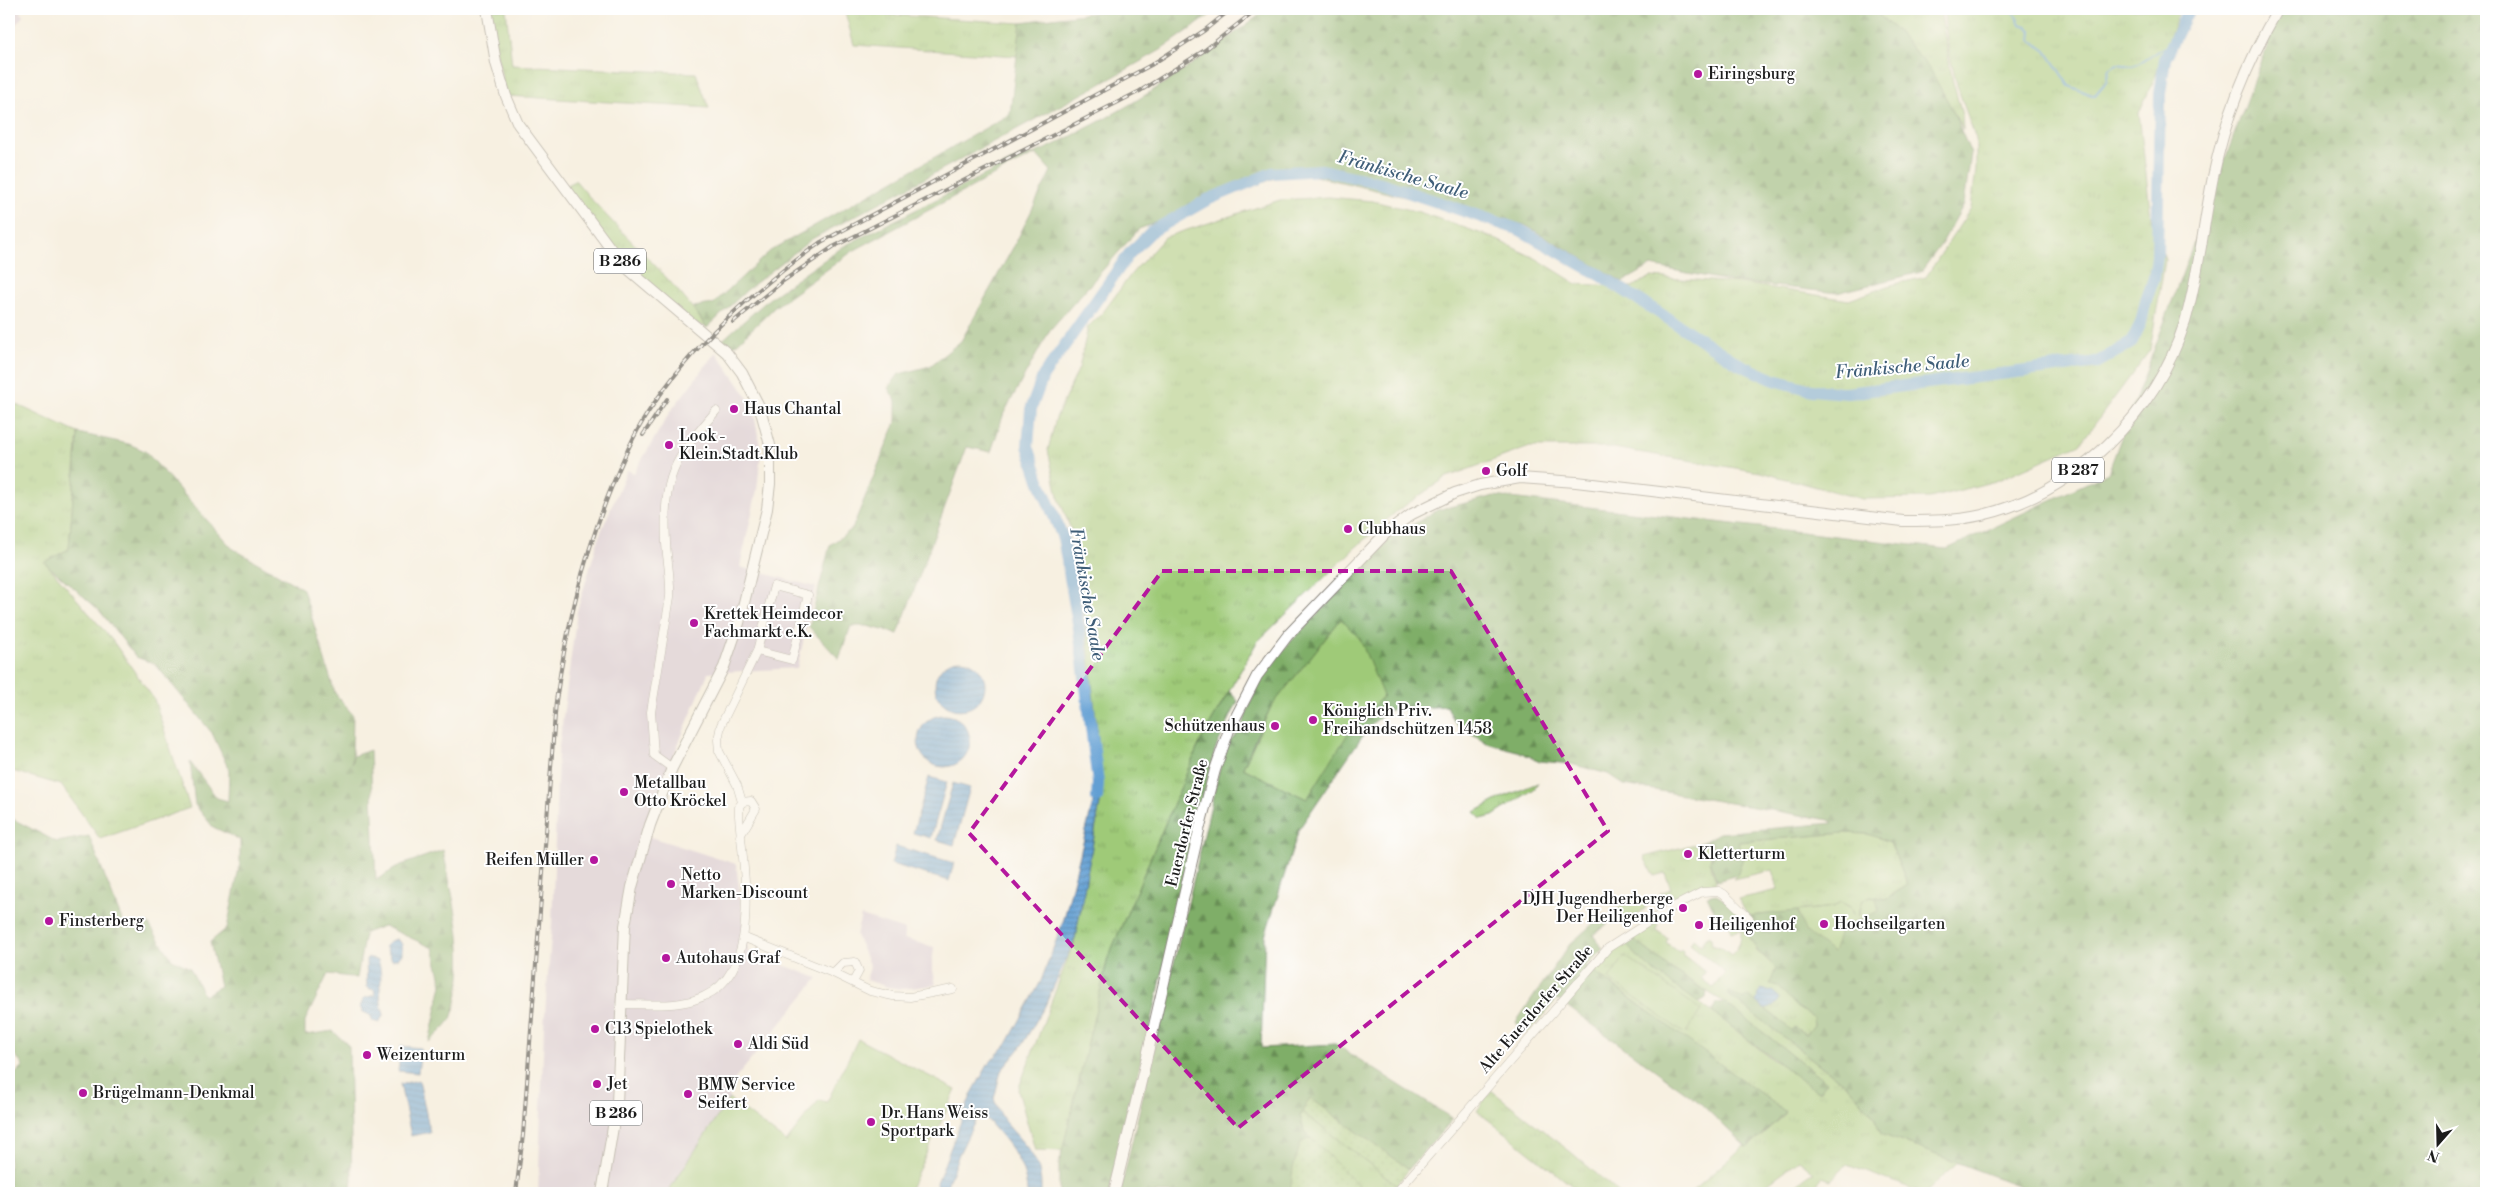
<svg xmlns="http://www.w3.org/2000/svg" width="2495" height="1202" viewBox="0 0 2495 1202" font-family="'Libre Bodoni',serif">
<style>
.industrial{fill:#cebed1}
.grass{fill:url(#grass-tufts);stroke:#5e734a}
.forest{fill:url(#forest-firs);stroke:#4e6542;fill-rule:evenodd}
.park{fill:url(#park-dots);stroke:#5e734a}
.pitch{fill:#9fca78;stroke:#5e734a}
.water{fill:url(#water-rules);stroke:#3f5e78}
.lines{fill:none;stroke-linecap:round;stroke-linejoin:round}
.stream{stroke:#629fd3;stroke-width:2}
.river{stroke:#629fd3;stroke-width:12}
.minor-casing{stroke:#8a867e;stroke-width:9}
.major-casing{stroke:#8a867e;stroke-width:12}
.minor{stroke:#fff;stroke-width:8}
.major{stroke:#fff;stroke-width:10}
.rail-casing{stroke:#1c1c1c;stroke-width:4}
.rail{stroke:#fff;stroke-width:2;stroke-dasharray:5.5;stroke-linecap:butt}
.marked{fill:none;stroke:#b5179e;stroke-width:4;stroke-dasharray:10 6;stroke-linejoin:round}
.poi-dot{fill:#b5179e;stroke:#fff;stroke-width:2}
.labels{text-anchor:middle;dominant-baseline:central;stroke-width:4;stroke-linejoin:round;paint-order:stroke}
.shield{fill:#fff;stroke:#606060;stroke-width:1}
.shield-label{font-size:15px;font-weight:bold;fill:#1c1c1c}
.poi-label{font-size:16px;fill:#1c1c1c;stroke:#fff;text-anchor:start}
.street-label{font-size:16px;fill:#1c1c1c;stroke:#fff}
.water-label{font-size:18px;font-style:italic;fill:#3f5e78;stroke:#fff}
</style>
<defs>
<pattern id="grass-tufts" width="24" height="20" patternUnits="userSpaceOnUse" patternTransform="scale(1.25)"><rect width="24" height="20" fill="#9fca78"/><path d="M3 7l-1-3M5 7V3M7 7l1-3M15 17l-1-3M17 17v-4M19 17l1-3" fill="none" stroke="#88ad67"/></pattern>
<pattern id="forest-firs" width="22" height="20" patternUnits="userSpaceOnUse" patternTransform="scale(1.25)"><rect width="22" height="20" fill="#7fae68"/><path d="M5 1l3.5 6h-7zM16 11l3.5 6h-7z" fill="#678d55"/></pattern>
<pattern id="park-dots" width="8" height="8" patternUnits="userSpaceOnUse" patternTransform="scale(1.25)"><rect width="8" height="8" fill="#9fca78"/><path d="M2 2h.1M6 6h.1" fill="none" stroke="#88ad67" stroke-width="1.8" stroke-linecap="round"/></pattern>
<pattern id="water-rules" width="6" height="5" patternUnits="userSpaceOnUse" patternTransform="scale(1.25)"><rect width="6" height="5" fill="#629fd3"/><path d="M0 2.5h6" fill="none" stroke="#5081aa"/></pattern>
</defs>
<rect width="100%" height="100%" fill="#fff"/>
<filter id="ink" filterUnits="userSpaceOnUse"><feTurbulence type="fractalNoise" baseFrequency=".02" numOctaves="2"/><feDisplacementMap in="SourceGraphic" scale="10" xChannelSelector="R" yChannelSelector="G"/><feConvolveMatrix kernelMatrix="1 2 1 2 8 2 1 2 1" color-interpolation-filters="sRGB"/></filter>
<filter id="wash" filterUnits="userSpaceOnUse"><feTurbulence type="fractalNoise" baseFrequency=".0096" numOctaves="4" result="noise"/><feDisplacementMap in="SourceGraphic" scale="20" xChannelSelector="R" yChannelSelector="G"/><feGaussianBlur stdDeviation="1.12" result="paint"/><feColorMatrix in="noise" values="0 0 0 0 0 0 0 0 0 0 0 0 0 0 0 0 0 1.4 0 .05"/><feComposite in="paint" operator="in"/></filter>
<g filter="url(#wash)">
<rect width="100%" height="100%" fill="#f7f0e1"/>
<g class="industrial">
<polygon points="9,9 20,9 23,16 9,33"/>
<polygon points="716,352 747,396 755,418 761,452 757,490 740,567 816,587 797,668 708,673 641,834 736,864 748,952 818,978 727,1089 729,1099 667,1193 538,1193 544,1026 552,924 558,754 577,611 600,534 627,470 634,473 670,412"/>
<polygon points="861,916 905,930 904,939 934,947 932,965 936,985 902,989 888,987 866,980 870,967 856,935"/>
</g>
<g class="grass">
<polygon points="487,9 506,9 512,65 696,73 709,108 506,96"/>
<polygon points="1872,9 1940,9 1952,78 1962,115 1963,130 1929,68 1898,32"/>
<polygon points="1943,9 2180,9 2155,77 2139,113 2151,218 2165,260 2150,350 2080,444 1996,481 1930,498 1862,499 1760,472 1607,447 1530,447 1447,477 1397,511 1355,548 1257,642 1200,742 1108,958 1063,1151 1035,1150 1018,1090 1075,939 1101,798 1098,738 1077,545 1058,496 1048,450 1056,418 1079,368 1088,327 1104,311 1132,273 1165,237 1280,200 1328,197 1373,201 1419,212 1491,237 1537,259 1577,284 1632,287 1651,277 1740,283 1849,300 1891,285 1926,277 1971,208 1976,170 1976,139 1958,89 1949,53"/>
<polygon points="845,12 1021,23 1017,56 854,45"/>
<path d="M 575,180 C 616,231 670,273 707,328 L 693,322 L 622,264 L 565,187 Z"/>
<polygon points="9,401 78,433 69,549 45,562 112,640 154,699 190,808 100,839 61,785 9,770"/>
<polygon points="1538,783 1534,789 1493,816 1481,819 1475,812 1501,798"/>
<polygon points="1844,833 1868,834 1890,842 1908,885 1885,899 1871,896 1858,916 1854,917 1850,907 1749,916 1738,899 1778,890 1773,870 1733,879 1737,875 1739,842"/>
<path d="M 1703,842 L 1712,842 C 1714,850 1710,855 1710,863 C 1711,873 1718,878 1715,888 L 1701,889 L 1663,901 L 1660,893 L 1671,889 L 1665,873 L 1654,876 L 1644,857 Z"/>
<path d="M 1733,920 L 1748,934 L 1757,951 L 1777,968 L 1778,985 L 1797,1007 L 1813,1017 L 1814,1025 L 1807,1036 L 1794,1027 L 1791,1030 C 1778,1017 1763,1009 1749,996 L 1745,1001 L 1730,996 L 1850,1088 L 1874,1116 L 1881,1134 L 1958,1163 L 1924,1193 L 1847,1165 L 1831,1180 L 1822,1177 C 1815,1192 1800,1193 1785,1193 C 1796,1187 1803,1176 1814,1172 L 1799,1160 L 1755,1193 L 1690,1193 L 1744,1146 L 1747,1148 L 1786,1113 L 1591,969 L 1623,942 L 1651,969 L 1726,1022 L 1773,1060 L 1821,1087 L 1826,1082 L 1724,1002 L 1674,971 L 1632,938 L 1656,923 L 1658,926 L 1656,929 L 1668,939 L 1666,942 L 1679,952 L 1681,949 L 1684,952 L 1682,954 L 1705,972 L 1701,978 L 1713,988 L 1725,972 L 1690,944 L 1693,939 L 1701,945 L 1708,936 L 1711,938 L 1712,946 L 1721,947 L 1731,955 C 1739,947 1741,942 1741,930 L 1731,932 L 1728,921 Z"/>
<polygon points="1491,1090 1572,1153 1619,1193 1581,1193 1477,1111"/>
<polygon points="1302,1112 1397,1185 1390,1193 1366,1193 1304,1131 1300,1116"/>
</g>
<g class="forest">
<polygon points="1122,9 1219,9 1161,50 1101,84 812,239 747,290 707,328 693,307 713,304 770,251 1010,114 1021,22"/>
<path d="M 1267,9 L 1872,9 L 1898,32 L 1930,69 L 1953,111 L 1971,154 L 1964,204 L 1942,243 L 1921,272 L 1837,293 L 1729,281 L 1651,266 L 1623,282 L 1525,225 L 1294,171 L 1139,229 L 1050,330 L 1004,413 L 991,452 L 967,447 L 898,634 L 867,626 L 851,626 L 839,659 L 809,627 L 830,545 L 852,529 L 896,422 L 896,401 L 888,388 L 899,374 L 930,366 L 961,341 L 1015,244 L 1051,171 L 1036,154 L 1011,166 L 853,251 L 775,307 L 727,353 L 718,344 L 771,297 L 844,246 L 1018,158 C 1041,153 1060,142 1081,131 C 1148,98 1208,54 1267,9 Z"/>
<path d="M 2281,9 L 2486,9 L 2486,1193 L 2038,1193 L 1881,1134 L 1874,1116 L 1850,1088 L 1730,996 L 1729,992 L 1744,1000 L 1749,996 C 1763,1009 1778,1017 1791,1030 L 1794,1027 L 1806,1035 L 1814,1025 L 1813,1017 L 1797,1007 L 1778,986 L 1770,984 L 1776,968 L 1757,950 L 1748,934 L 1733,920 C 1716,922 1714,909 1707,896 L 1715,894 L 1749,916 L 1834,907 L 1840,902 L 1850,907 L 1854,917 L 1858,916 L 1863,900 L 1871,896 L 1885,899 L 1908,885 L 1890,842 L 1868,834 L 1844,833 L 1739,842 L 1743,858 L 1737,875 L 1717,881 L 1710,862 L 1714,849 L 1712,842 L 1703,842 L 1719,833 L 1833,823 L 1829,820 L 1624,785 L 1608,774 L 1571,764 L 1540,761 L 1517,751 L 1487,743 L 1455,723 L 1447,706 L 1389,710 L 1369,726 L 1299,829 L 1265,936 L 1261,1048 L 1335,1044 L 1453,1119 L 1409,1169 L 1310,1098 L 1300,1116 L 1304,1131 L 1366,1193 L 1120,1193 L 1218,775 L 1227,745 L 1241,729 L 1256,689 L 1274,659 L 1391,538 L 1437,510 L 1494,496 L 1947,549 L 2108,473 ZM 1341,619 L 1313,789 L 1307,799 L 1243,768 L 1256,737 L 1271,707 Z"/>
<path d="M 78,433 L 129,444 L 145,451 L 232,548 L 303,589 L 335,693 L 353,715 L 352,764 L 353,756 L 370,750 L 376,880 L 401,865 L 443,850 C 454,904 471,963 452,1016 C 449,1025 436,1035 429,1042 L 442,984 L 433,948 L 384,926 L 365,933 L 357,978 L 328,974 L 305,1021 L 305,1035 L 333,1031 L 349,1046 L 352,1179 L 351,1188 L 343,1193 L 9,1193 L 9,1080 L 23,1066 L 9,1047 L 9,874 L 13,871 L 9,863 L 9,817 L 57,842 L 89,836 L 124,925 L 148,923 L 172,959 L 190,968 L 204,996 L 220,986 L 210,942 L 227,928 L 240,863 L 240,840 L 213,827 L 195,805 L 190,762 L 217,798 L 228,801 L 229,770 L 212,733 L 155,664 L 136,657 L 99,610 L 44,562 L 69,549 Z"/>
<polygon points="1229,691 1238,701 1215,750 1189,851 1154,1011 1109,1193 1059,1193 1059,1164 1108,958 1200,742"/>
<polygon points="1604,914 1610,922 1593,935 1603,949 1586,966 1786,1112 1747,1148 1699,1102 1557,999 1529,1032 1521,1029 1516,1022 1570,944"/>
<polygon points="1632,938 1674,971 1707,992 1706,998 1701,1001 1696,1001 1651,969 1623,942"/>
<polygon points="1724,1002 1827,1082 1819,1091 1816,1091 1712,1012 1716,1003"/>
</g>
<g class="park">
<polygon points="1310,1098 1409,1169 1397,1185 1302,1112"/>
<polygon points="1311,1138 1366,1193 1290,1193 1293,1168 1301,1142"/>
</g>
<g class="pitch">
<polygon points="1341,619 1360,639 1383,696 1349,732 1307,799 1243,768 1271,707"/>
<polygon points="1637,895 1646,908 1622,925 1613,912"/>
<polygon points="1871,896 1876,898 1879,911 1841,927 1833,953 1805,931 1797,911 1834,907 1840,902 1850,907 1854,917 1859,916 1863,900"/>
<polygon points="1625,956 1701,1010 1685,1034 1609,979"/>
<polygon points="858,1039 956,1090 908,1193 667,1193 729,1099 786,1142 819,1100 827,1102"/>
</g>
<g class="water">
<circle cx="960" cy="685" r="25"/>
<circle cx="944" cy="741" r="26"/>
<polygon points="929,777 947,782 931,838 913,833"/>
<polygon points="953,783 970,788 954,845 937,840"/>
<path d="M 1098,783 L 1101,798 L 1075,939 L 1045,1006 L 1019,1050 L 1001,1071 L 994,1099 C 997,1107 1001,1116 1006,1123 C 1026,1147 1043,1159 1041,1193 L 1027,1193 C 1026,1158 1001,1137 980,1111 L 959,1154 L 944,1193 L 933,1193 L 972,1093 L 989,1063 L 1007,1044 L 1041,981 L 1064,919 Z"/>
<polygon points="896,846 954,863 949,881 891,864"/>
<polygon points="397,939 402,944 402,954 399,958 392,960 385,946 392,940"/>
<path d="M 368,957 L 378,961 C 385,977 376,996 384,1014 L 379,1023 L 373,1021 L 370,1015 L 363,1012 L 360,1007 L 364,998 L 375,995 L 374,990 L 367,988 L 366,959 Z"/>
<path d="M 1761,989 L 1772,991 L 1780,998 C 1778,1004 1770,1010 1764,1009 L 1756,1002 Z"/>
<polygon points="401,1046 421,1048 418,1073 398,1071"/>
<polygon points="419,1080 430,1132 411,1136 400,1084"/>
</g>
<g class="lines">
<polyline class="stream" points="2012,9 2020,24 2027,26 2032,32 2031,40 2046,51 2069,86 2092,95 2095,95 2106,82 2109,69 2117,64 2132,66 2138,64 2173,42"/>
<polyline class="river" points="1097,798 1098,783 1079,629 1063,538 1039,480 1028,446 1031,409 1043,376 1129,254 1151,232 1207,200 1272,173 1322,170 1381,183 1520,230 1600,275 1739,364 1774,380 1812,390 1847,393 2098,362 2131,343 2141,323 2146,300 2154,278 2157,256 2160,94 2165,59 2189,9"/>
</g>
</g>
<g filter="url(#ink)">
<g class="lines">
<defs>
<g id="minor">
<path d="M 672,768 L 654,755 L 651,712 L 670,597 C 671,578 667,561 666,543 C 663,475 673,461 716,411"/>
<polyline points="740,836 756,809 751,801 742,802"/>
<polyline points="745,938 833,973 870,991 893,996 910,997 953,989"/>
<polyline points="833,973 843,963 855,962 859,971 853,982"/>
<path d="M 622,1004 C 646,1004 671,1007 694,1000 C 766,980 743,872 739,816 L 739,807 L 742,802 L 737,785 L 719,751 L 718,740 L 721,725 L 757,651 L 774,586 L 808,595 L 792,660 L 757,651"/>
<polyline points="1396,1193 1608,948 1669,909 1702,892 1719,891 1724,894 1749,918"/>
</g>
<g id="major">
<polyline points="487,9 496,63 506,96 518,124 622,264 727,353 742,373 760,408 770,445 770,484 767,509 739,623 724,667 672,768 650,825 632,887 625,926 617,1103 602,1193"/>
<path d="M 1114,1193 L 1145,1065 L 1200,826 L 1215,770 L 1229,730 L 1257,676 L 1288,635 L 1385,534 L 1412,514 L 1455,493 L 1480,485 L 1520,478 L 1576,482 L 1903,521 C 1930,521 1956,521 1982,515 C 2076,493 2156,413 2185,322 C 2199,274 2203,226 2213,177 C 2225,118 2248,61 2278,9"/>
</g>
</defs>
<use href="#minor" class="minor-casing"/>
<use href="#major" class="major-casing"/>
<use href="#minor" class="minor"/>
<use href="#major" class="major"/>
<defs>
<g id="rail">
<polyline points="733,322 783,281 833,247 1140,91 1205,50 1257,9"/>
<polyline points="643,435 667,399"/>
<path d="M 516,1193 L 523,1135 L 556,701 C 566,630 582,563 608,496 C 619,468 631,439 647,414 C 692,344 754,290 821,242 L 1151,65 L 1205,30 L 1231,9"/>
</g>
</defs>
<use href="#rail" class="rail-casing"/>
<use href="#rail" class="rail"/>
</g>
</g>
<path d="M0 0H2495V1202H0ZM 1162,571 L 1451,571 L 1608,831 L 1238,1128 L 969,833 Z" fill="#f7f0e1" fill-opacity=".55" fill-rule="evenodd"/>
<path class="marked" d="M 1162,571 L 1451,571 L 1608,831 L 1238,1128 L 969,833 Z"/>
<g class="poi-dot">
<circle cx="1698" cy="74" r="5"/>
<circle cx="734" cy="409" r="5"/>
<circle cx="669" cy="445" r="5"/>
<circle cx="1486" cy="471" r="5"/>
<circle cx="1348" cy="529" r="5"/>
<circle cx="694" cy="623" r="5"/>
<circle cx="1313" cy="720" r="5"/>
<circle cx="1275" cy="726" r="5"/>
<circle cx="624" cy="792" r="5"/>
<circle cx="1688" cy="854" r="5"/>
<circle cx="594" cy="860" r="5"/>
<circle cx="671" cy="884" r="5"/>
<circle cx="1683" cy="908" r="5"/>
<circle cx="49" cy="921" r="5"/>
<circle cx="1824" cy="924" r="5"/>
<circle cx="1699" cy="925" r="5"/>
<circle cx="666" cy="958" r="5"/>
<circle cx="595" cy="1029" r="5"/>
<circle cx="738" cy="1044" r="5"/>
<circle cx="367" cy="1055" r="5"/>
<circle cx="597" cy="1084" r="5"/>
<circle cx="83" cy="1093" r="5"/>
<circle cx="688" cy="1094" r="5"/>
<circle cx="871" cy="1122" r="5"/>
</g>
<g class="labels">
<g class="shield">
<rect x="594" y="248.5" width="52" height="25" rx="4"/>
<rect x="2052" y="457.5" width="52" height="25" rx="4"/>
<rect x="590" y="1100.5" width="52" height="25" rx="4"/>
</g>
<g class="shield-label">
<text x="620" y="261">B 286</text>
<text x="2078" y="470">B 287</text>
<text x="616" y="1113">B 286</text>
</g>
<g class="poi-label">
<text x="1708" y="74">Eiringsburg</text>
<text x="744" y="409">Haus Chantal</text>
<text x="679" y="436">Look -<tspan x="679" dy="18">Klein.Stadt.Klub</tspan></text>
<text x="1496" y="471">Golf</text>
<text x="1358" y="529">Clubhaus</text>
<text x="704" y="614">Krettek Heimdecor<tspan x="704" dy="18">Fachmarkt e.K.</tspan></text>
<text x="1323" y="711">Königlich Priv.<tspan x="1323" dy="18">Freihandschützen 1458</tspan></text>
<text x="1265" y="726" text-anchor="end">Schützenhaus</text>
<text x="634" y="783">Metallbau<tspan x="634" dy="18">Otto Kröckel</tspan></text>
<text x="1698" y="854">Kletterturm</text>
<text x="584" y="860" text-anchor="end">Reifen Müller</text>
<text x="681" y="875">Netto<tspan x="681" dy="18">Marken-Discount</tspan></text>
<text x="1673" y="899" text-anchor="end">DJH Jugendherberge<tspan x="1673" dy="18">Der Heiligenhof</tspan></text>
<text x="59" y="921">Finsterberg</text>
<text x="1834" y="924">Hochseilgarten</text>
<text x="1709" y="925">Heiligenhof</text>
<text x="676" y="958">Autohaus Graf</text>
<text x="605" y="1029">C13 Spielothek</text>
<text x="748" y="1044">Aldi Süd</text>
<text x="377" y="1055">Weizenturm</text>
<text x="607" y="1084">Jet</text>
<text x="698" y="1085">BMW Service<tspan x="698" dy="18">Seifert</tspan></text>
<text x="93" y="1093">Brügelmann-Denkmal</text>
<text x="881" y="1113">Dr. Hans Weiss<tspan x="881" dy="18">Sportpark</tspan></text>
</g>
<g class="street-label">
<text transform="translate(1187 823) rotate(-76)">Euerdorfer Straße</text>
<text transform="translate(1536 1009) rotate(-49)">Alte Euerdorfer Straße</text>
</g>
<g class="water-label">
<text transform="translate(1403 175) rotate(16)">Fränkische Saale</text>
<text transform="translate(1902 367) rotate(-5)">Fränkische Saale</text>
<text transform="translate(1087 594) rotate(80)">Fränkische Saale</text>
</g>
</g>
<rect width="2495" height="1202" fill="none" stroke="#fff" stroke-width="30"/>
<g transform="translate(2438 1144) rotate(200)" stroke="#ffffff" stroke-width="4" paint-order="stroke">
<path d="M0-4L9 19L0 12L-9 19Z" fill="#1c1c1c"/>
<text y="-8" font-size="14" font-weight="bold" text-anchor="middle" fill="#1c1c1c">N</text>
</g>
</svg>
